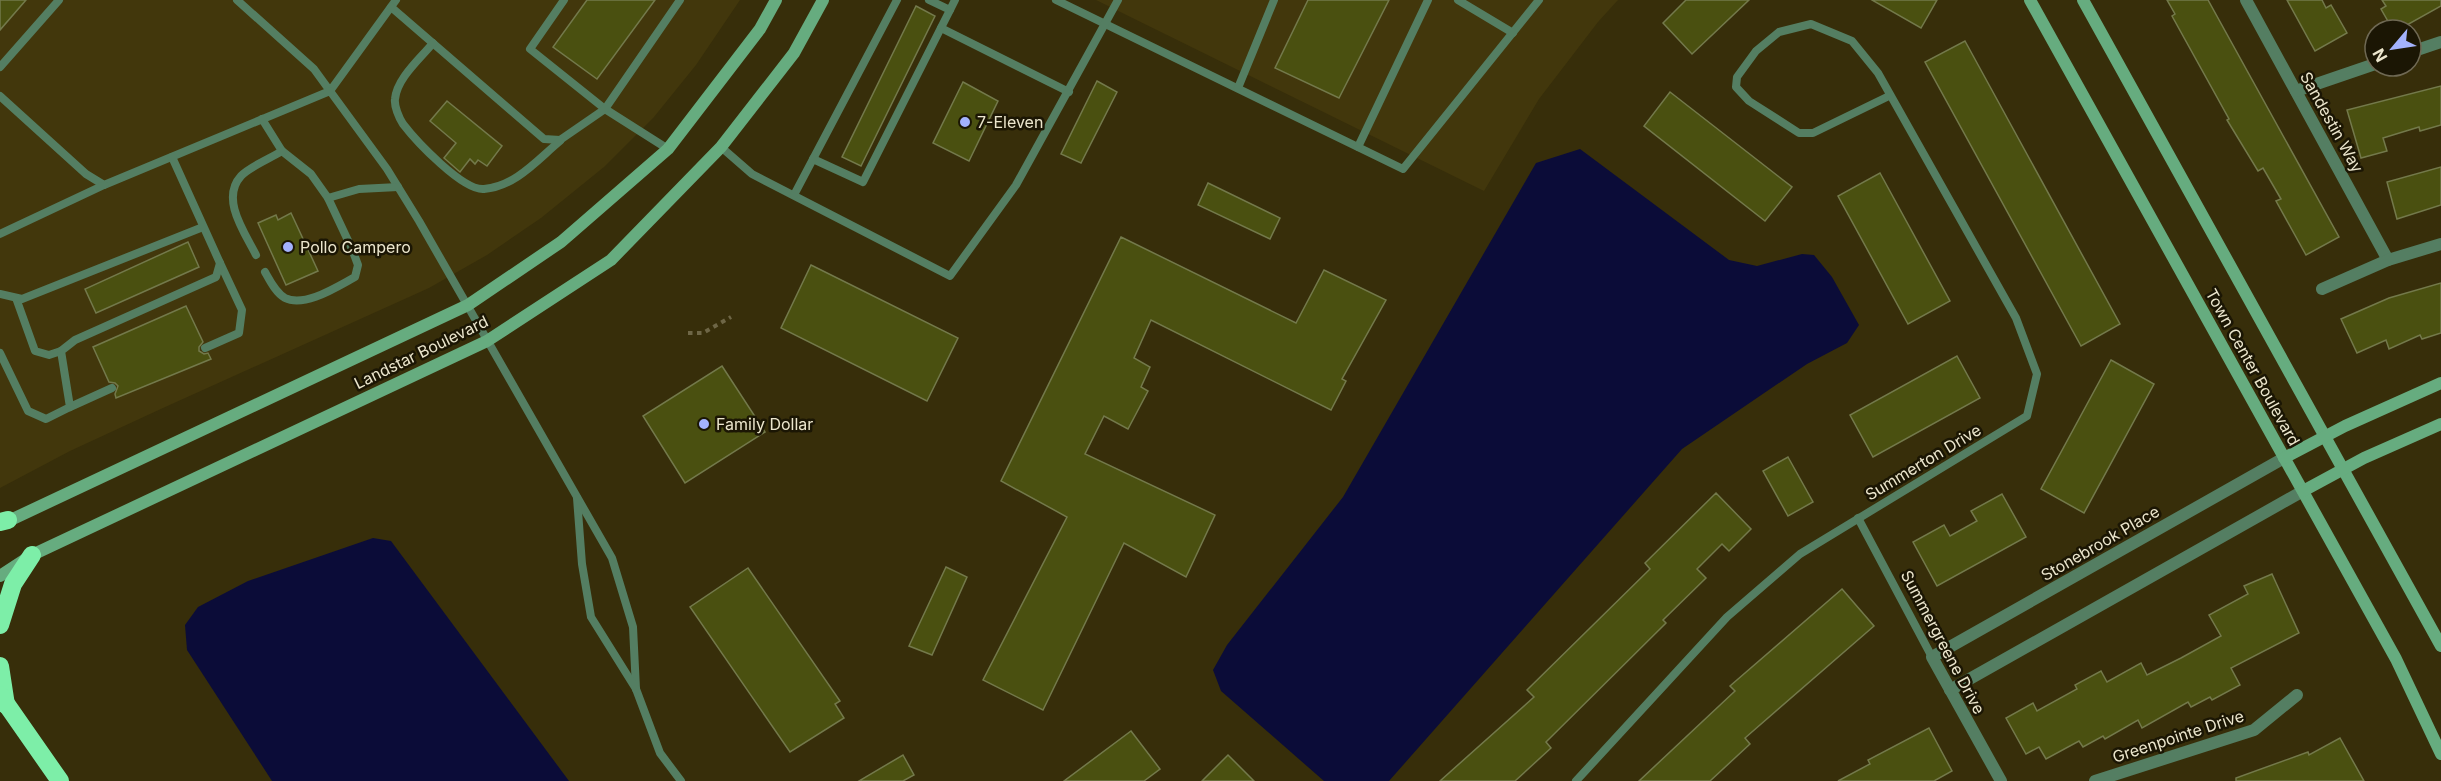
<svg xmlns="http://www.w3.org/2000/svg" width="2441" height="781" viewBox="0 0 2441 781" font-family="Inter,sans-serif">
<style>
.built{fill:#42370c}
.water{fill:#0b0c38}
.building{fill:#4a5010;stroke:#73794b;stroke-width:1.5}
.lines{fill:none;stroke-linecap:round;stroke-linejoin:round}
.path{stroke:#6e6646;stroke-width:4;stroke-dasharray:4.5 4.5;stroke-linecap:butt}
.lane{stroke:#547e62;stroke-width:8}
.street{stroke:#547e62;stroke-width:12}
.secondary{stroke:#66ac7f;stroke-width:12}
.highway{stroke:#7deea8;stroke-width:18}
.poi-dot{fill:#a3b2fd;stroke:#1b1604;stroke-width:2}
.labels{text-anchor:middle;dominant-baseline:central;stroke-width:5;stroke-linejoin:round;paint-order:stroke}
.poi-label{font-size:16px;fill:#ece6cd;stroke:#1b1604;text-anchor:start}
.street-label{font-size:16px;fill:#ece6cd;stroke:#1b1604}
</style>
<rect width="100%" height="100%" fill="#372e0a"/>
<g class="built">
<polygon points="0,0 740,0 696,65 654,117 604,167 541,218 487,255 429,288 163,408 70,451 0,488"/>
<polygon points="1096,0 1618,0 1598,22 1539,99 1484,191"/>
</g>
<g class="water">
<polygon points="1580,149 1729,260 1757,266 1802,254 1814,255 1832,277 1859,325 1847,343 1807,364 1682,449 1389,781 1324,781 1221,691 1213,670 1227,645 1343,497 1536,163"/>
<polygon points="373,538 391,541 569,781 272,781 187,650 185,625 198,607 248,581"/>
</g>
<g class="building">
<polygon points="0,0 26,0 0,30"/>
<polygon points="587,0 655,0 597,79 553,47"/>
<polygon points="1308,0 1389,0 1339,98 1275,68"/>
<polygon points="1686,0 1749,0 1692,54 1663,23"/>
<polygon points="1872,0 1937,0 1921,28"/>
<polygon points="2167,0 2208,0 2339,237 2306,255 2276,201 2281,199 2263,168 2258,171 2227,120 2229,119 2172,16 2175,14"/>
<polygon points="2287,0 2322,0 2326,8 2331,5 2347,33 2315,51"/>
<polygon points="2382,0 2441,0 2441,6 2398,30 2393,30 2381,9 2386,6"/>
<polygon points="916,6 935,16 861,166 842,157"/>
<polygon points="1965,41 2120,324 2081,346 1925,62"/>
<polygon points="1097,81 1117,92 1081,163 1061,154"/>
<polygon points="963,82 998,101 969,161 933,143"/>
<polygon points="2441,86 2441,125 2420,131 2419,127 2383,138 2387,151 2361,158 2347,110"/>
<polygon points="1670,92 1792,187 1765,221 1644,126"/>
<polygon points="447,101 502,146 487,166 478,160 475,164 470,159 460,172 444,158 456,143 430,121"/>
<polygon points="2441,167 2441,205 2397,219 2387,182"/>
<polygon points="1880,173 1950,301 1908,324 1838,196"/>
<polygon points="1208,183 1280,218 1270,239 1198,205"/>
<polygon points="291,213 318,271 286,285 258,223 276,215 278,220"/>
<polygon points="1121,237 1296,323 1324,270 1386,300 1342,379 1346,381 1331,410 1151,320 1134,358 1150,367 1141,387 1148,391 1128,429 1104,416 1085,454 1215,515 1186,577 1124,543 1043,710 983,680 1067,517 1001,481"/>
<polygon points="188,242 199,267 96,313 85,289"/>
<polygon points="811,265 958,338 927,401 781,328"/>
<polygon points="2441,283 2441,333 2422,339 2420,335 2389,349 2386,340 2357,353 2341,319 2389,298"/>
<polygon points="186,306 203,342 199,347 199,351 204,354 208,353 211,359 116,398 115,394 118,386 115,383 109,382 93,347"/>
<polygon points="1957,356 1980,398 1873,457 1850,415"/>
<polygon points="2111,360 2154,384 2084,513 2041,489"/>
<polygon points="722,366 765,432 685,483 643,416"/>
<polygon points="1788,457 1813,502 1788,516 1763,471"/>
<polygon points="1716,493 1751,529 1729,551 1722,544 1697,569 1706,578 1663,620 1666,623 1546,742 1551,748 1515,781 1440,781 1534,697 1527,690 1650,569 1645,563"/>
<polygon points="2002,494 2026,537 1937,586 1913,542 1944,525 1950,536 1977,521 1971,511"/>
<polygon points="946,567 967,577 932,655 909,646"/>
<polygon points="748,568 840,701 835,704 844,718 790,752 690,607"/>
<polygon points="2272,574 2299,633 2231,668 2240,685 2212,700 2210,697 2191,707 2188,702 2142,728 2138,720 2105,739 2103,736 2083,747 2079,741 2046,759 2039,747 2026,754 2006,718 2033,703 2037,711 2077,689 2075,685 2101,671 2107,682 2141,663 2147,675 2181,658 2221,636 2209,615 2248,594 2244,586"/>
<polygon points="1842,589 1874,626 1745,738 1750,744 1710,781 1639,781 1735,691 1730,686"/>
<polygon points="1929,728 1952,771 1934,781 1838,781 1870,764 1868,760"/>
<polygon points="1131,731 1160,769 1144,781 1064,781"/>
<polygon points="2340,738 2364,781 2236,781 2236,778 2308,752 2309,755"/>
<polygon points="903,755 914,775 903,781 859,781"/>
<polygon points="1228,755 1254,781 1202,781"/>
</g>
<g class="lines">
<polyline class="path" points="688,333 703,333 731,317"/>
<g class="lane">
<polyline points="237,0 314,69 330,91 396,0"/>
<polyline points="564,0 530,49 605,109 668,149"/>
<polyline points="929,0 950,10 955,0"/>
<polyline points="1056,0 1403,169 1539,0"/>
<polyline points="1458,0 1513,33"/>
<polyline points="391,7 544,139 560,140 605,109 680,0"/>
<polyline points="941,28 1069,92"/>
<path d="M 433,43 C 420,59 397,78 395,99 C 394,106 399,118 403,124 C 416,141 463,191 484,189 C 516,186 537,160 560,141"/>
<polyline points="0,67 59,0"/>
<polyline points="1238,88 1274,0"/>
<polyline points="0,96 86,174 104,185 330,91 387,169 419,221 612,558 633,627 636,689"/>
<path d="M 262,119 L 282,151 L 311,174 L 328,198 L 352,249 L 358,265 L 355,277 C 338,286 305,308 285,298 C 276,293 270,281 265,272"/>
<polyline points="721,147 752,174 950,276 1016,185 1118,0"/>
<polyline points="1358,147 1428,0"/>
<polyline points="813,159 863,182 950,10"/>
<polyline points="794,195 897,0"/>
<polyline points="328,198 359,189 398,187"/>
<polyline points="0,234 104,185"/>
<path d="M 256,255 C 245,233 220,199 241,176 C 249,167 271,158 282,151"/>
<polyline points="0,294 22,299 203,227"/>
<polyline points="16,298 35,351 49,355 61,351"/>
<polyline points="205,348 239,333 242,310 220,263"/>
<polyline points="0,353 28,411 46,419 70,407 61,351 75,340 216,277 220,263 172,157"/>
<polyline points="70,407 112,388"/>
<polyline points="577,498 582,564 591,617 636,689 660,753 681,781"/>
<polyline points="1858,518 1932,657"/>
<polyline points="1576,781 1727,617 1800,554 2027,416 2037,374 2016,318 1878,73 1852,41 1811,24 1779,32 1756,51 1737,77 1736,87 1749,101 1799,133 1813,133 1889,96"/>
</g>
<g class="street">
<polyline points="2246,0 2388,260"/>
<polyline points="2411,52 2441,42"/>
<polyline points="2296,91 2375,64"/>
<polyline points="2322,289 2388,260 2441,244"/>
<polyline points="1950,690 2303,491"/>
<polyline points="2001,781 1932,657 2284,458"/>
<polyline points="2095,781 2254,730 2297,695"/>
</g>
<g class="secondary">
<polyline points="2030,0 2396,659 2441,754"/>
<polyline points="2083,0 2441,646"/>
<polyline points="2284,458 2345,426 2441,383"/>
<polyline points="2303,491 2364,458 2441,424"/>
<polyline points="2,524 468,305 561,242 668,149 760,29 776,0"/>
<polyline points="0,576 32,555 487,341 611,260 721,147 794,53 823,0"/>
</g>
<g class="highway">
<polyline points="0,522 8,520"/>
<polyline points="0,625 13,584 32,555"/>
<polyline points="0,666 6,705"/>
<polyline points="0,695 60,781"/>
</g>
</g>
<g class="poi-dot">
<circle cx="965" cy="122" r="6"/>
<circle cx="288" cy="247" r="6"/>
<circle cx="704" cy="424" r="6"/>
</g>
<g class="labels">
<g class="poi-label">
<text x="977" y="122">7-Eleven</text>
<text x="300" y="247">Pollo Campero</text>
<text x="716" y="424">Family Dollar</text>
</g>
<g class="street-label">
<text transform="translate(2332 122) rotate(61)">Sandestin Way</text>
<text transform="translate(421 352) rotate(-26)">Landstar Boulevard</text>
<text transform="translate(2253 367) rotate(61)">Town Center Boulevard</text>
<text transform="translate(1923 462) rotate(-31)">Summerton Drive</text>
<text transform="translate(2100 543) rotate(-30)">Stonebrook Place</text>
<text transform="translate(1943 642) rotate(62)">Summergreene Drive</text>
<text transform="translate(2178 736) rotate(-18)">Greenpointe Drive</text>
</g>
</g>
<g transform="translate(2393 48) rotate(241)"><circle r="28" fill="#1b1604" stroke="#6f6954" stroke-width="1.5"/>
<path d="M0-4.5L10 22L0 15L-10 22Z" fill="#a3b2fd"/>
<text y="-9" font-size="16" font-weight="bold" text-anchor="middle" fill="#ece6cd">N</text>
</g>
</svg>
